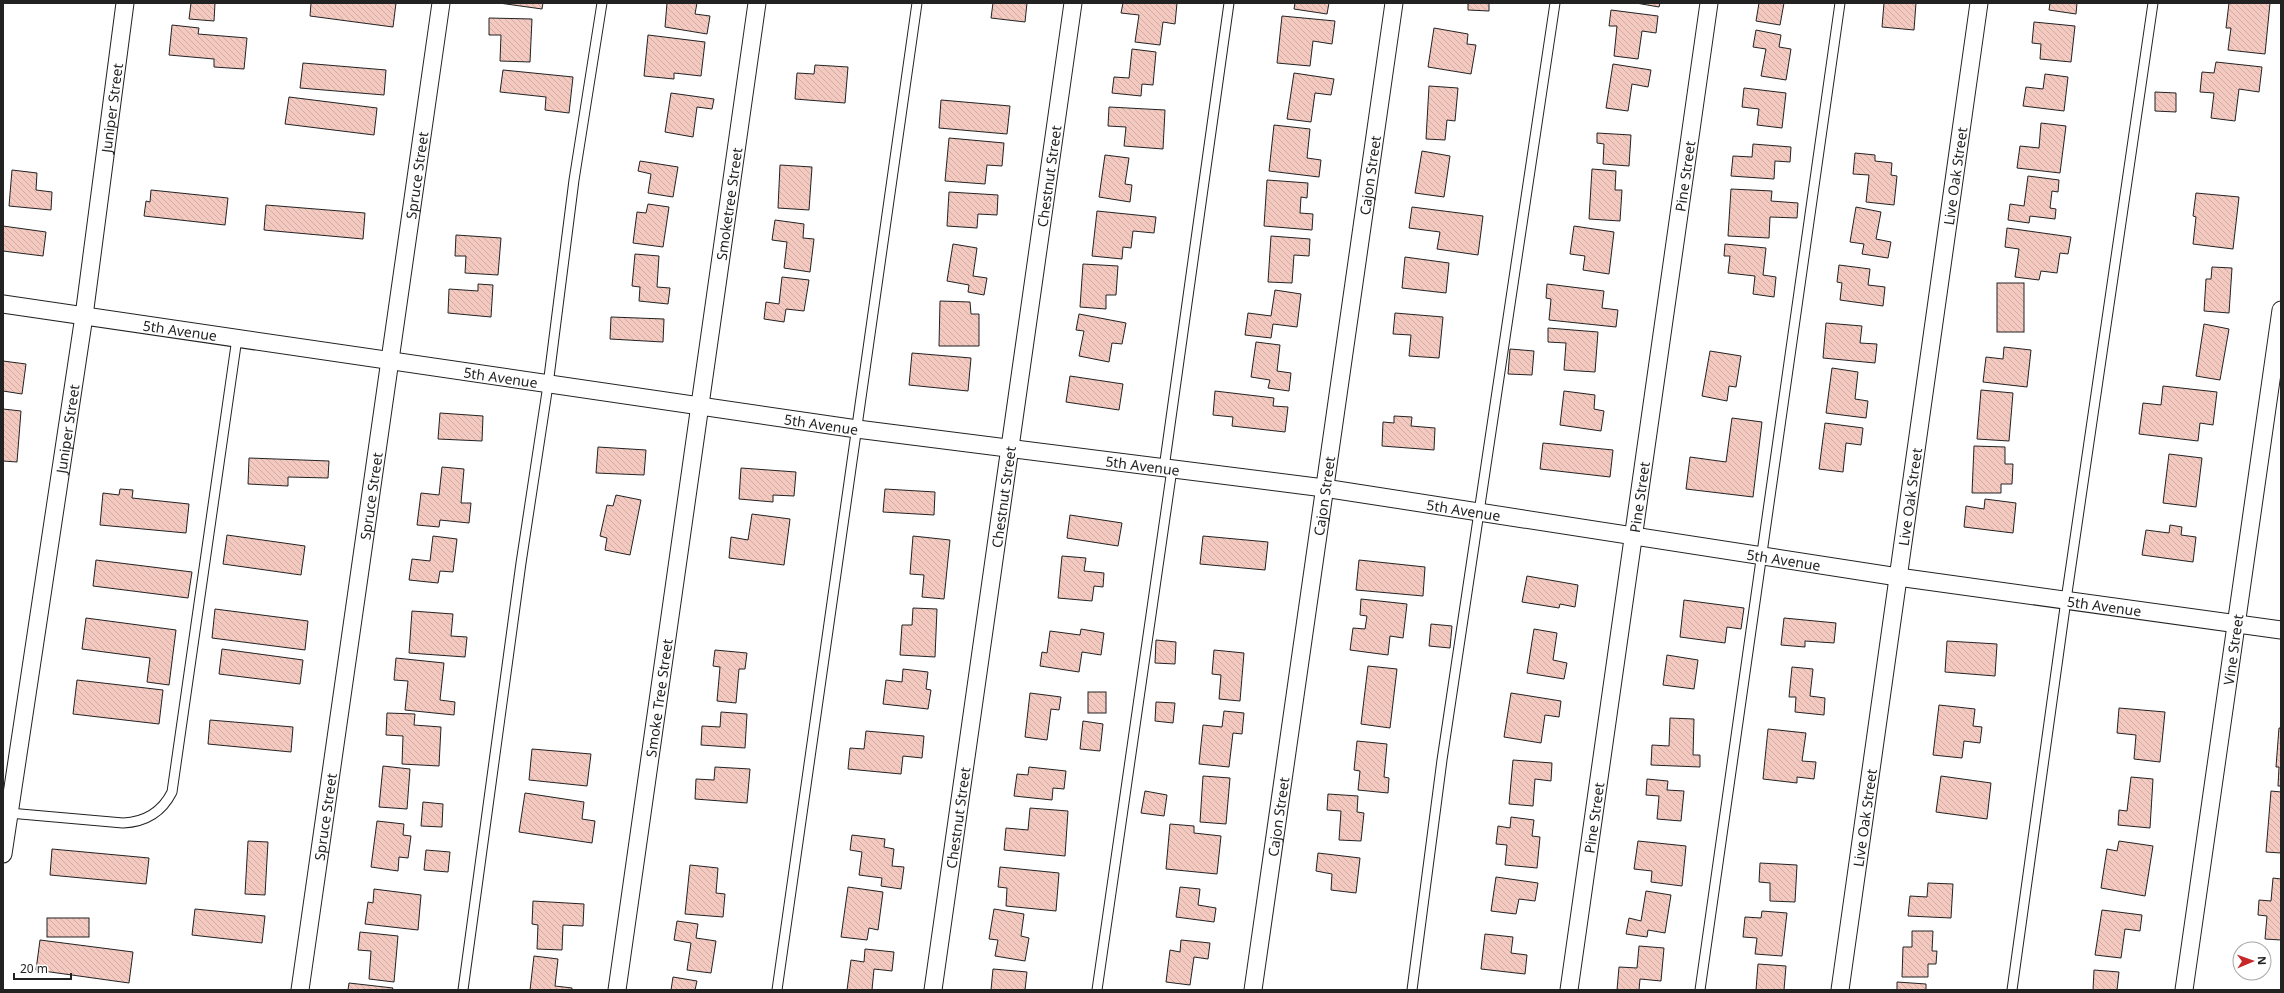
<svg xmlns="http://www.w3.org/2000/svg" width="2284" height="993" viewBox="0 0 2284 993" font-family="'Noto Sans',sans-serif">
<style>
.building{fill:url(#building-back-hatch);stroke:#222}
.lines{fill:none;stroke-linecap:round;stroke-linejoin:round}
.service-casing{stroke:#222;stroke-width:11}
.minor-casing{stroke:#222;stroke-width:19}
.service{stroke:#fff;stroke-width:9}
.minor{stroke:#fff;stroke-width:17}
.labels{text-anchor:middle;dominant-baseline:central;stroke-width:3;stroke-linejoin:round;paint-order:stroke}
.street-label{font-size:14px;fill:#222;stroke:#fff}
</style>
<defs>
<pattern id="building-back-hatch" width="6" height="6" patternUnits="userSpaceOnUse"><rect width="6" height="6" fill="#f3c9c0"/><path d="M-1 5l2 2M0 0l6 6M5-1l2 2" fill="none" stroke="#d0aca5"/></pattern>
</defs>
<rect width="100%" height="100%" fill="#fff"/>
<g class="building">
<polygon points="191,3 215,3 214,21 189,19"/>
<polygon points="311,3 396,3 393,27 310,16"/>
<polygon points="499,3 543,3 542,9"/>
<polygon points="667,3 697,3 695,14 710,16 707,34 665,27"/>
<polygon points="993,3 1027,3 1025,22 991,18"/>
<polygon points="1123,3 1177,3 1175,24 1163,22 1160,45 1135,42 1139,15 1121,13"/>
<polygon points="1295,3 1329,3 1327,14 1294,9"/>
<polygon points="1468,3 1489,3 1489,11 1468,10"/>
<polygon points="1636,3 1660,3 1659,7"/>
<polygon points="1759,3 1784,3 1780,25 1756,21"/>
<polygon points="1884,3 1916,3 1914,30 1882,27"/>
<polygon points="2050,3 2077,3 2076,14 2049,10"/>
<polygon points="2229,3 2270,3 2265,54 2228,50 2231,28 2226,28"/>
<polygon points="1611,10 1658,16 1656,33 1642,31 1638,59 1614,56 1617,26 1609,26"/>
<polygon points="1282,16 1335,21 1332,44 1313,41 1310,66 1277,63"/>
<polygon points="489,18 532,19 530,62 500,61 501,35 489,35"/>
<polygon points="2034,22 2075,26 2071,62 2040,59 2041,44 2032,43"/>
<polygon points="172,25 199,28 198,34 247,38 244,69 214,67 214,59 169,55"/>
<polygon points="1434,28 1468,34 1467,44 1476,45 1471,74 1428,67"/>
<polygon points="1756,30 1781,35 1779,47 1791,49 1786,80 1761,76 1766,49 1753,47"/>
<polygon points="648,35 705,42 701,76 674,73 674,79 644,76"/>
<polygon points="1132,49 1156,52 1153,85 1142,84 1141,96 1112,93 1114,77 1129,78"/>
<polygon points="2216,62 2262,67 2259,92 2239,89 2235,121 2211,118 2214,93 2200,92 2202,72 2214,73"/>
<polygon points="303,63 386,70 384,95 300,88"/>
<polygon points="1613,64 1651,70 1648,87 1632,84 1628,111 1606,108"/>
<polygon points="815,65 848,67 845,103 795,99 797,73 814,74"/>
<polygon points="503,70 573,77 569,113 545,110 546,97 500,92"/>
<polygon points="1294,73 1334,79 1331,95 1315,93 1311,122 1287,119"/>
<polygon points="2045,74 2068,77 2064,111 2023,106 2026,87 2043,89"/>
<polygon points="1429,86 1458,88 1455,121 1447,120 1445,140 1426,139"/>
<polygon points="1744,88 1786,93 1782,128 1757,125 1759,109 1742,107"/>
<polygon points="2155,92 2176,93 2176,112 2155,111"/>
<polygon points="671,93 714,99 712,109 697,107 693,137 665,132"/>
<polygon points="289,97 377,108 374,135 285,124"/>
<polygon points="941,100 1010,106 1007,134 939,128"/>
<polygon points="1109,107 1165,110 1163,149 1124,146 1126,127 1108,126"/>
<polygon points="2041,123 2066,126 2060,173 2017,168 2020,146 2039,148"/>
<polygon points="1274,125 1310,129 1307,158 1321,160 1319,177 1269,171"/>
<polygon points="1597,133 1631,135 1629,166 1603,164 1604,144 1597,143"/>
<polygon points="949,138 1004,143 1002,166 987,165 985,184 945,181"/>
<polygon points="1753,144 1791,147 1790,162 1775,161 1774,179 1731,176 1733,156 1752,157"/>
<polygon points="1422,151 1450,156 1444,197 1415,193"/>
<polygon points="1855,153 1875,155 1875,161 1892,163 1891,175 1897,176 1894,205 1866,202 1869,175 1853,174"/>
<polygon points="1105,155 1129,158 1125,184 1132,185 1130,202 1099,197"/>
<polygon points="640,161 678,167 673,197 648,193 651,174 638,171"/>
<polygon points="780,165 812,167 809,210 778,208"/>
<polygon points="1592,169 1616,171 1615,190 1622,190 1620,221 1589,219"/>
<polygon points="12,170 37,173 36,190 52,192 51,210 9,206"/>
<polygon points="2028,176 2059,180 2058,192 2052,191 2050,208 2056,209 2055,219 2030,216 2029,223 2008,220 2010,204 2024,206"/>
<polygon points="1267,180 1308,183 1307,198 1301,197 1300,213 1313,214 1312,230 1264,226"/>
<polygon points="1731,189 1772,191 1771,201 1798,203 1797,218 1770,217 1769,238 1728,236"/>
<polygon points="151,190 228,198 225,225 144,216 146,201 150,202"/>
<polygon points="949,192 998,195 997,215 978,214 977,228 947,226"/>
<polygon points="2196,193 2239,197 2233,249 2193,244 2196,217 2193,216"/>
<polygon points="648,204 669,207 663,247 633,243 637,212 646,213"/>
<polygon points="266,205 365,213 363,239 264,230"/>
<polygon points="1412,207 1483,216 1478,255 1437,249 1440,232 1409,228"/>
<polygon points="1856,207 1881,212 1876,239 1891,242 1888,258 1862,254 1864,244 1850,242"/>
<polygon points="1097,211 1156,217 1154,233 1133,231 1131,248 1123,247 1122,259 1092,256"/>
<polygon points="775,220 804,224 803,238 814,239 810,272 784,268 787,242 772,240"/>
<polygon points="3,226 46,232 43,256 3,251"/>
<polygon points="1574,226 1614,232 1609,274 1583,270 1585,256 1570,254"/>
<polygon points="2007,228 2071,237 2068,254 2060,253 2057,273 2041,271 2039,280 2015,277 2019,249 2005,247"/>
<polygon points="456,235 501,238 498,275 465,273 466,256 455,256"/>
<polygon points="1271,236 1310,239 1309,256 1294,255 1292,283 1268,282"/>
<polygon points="953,244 977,248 973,276 987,278 984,295 968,292 969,285 947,281"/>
<polygon points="1725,244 1766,248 1763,275 1776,277 1774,297 1753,294 1755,276 1728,273 1730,256 1724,256"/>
<polygon points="635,254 659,256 657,287 670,288 668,304 639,301 640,287 632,286"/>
<polygon points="1405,257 1449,263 1446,293 1402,288"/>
<polygon points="1083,264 1118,266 1116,295 1106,295 1106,309 1080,307"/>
<polygon points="1839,265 1870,269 1868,285 1885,287 1883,306 1840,300 1842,283 1837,282"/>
<polygon points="2212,267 2232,268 2229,313 2204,311 2206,279 2211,279"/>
<polygon points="782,277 809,280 804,311 786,309 784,322 764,319 766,302 779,304"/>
<rect x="1997" y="283" width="27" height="49"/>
<polygon points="478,284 493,285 491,317 448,313 449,289 478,291"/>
<polygon points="1547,284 1604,291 1602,308 1618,310 1616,327 1549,320 1551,299 1546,298"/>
<polygon points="1275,290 1301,294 1297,327 1273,324 1271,338 1245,335 1248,313 1271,316"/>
<polygon points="940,301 970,302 971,314 979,314 979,346 939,346"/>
<polygon points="1395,313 1443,317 1439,358 1409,356 1411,335 1393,334"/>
<polygon points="1079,314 1126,323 1122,344 1112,343 1109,362 1079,356 1084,331 1076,330"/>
<polygon points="611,317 664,319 663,342 610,339"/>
<polygon points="1826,323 1862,326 1860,343 1877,344 1875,363 1823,358"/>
<polygon points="2204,324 2229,329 2220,380 2196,376"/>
<polygon points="1548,328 1598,332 1595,372 1564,370 1566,343 1548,342"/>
<polygon points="1256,342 1280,345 1277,371 1291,373 1289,391 1268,388 1270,380 1251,377"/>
<polygon points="2004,347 2031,350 2027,387 1983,382 1986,357 2003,359"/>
<polygon points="1510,349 1534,351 1532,375 1508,374"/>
<polygon points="1710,351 1741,356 1736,387 1729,386 1727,401 1702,396"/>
<polygon points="912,353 971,358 968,391 909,385"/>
<polygon points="3,361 26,364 22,394 3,391"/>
<polygon points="1832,368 1858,372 1855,399 1868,401 1866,418 1826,413"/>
<polygon points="1070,376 1123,384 1119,410 1066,402"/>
<polygon points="2163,386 2217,392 2213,425 2200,423 2198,441 2139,434 2143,403 2161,405"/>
<polygon points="1981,390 2013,393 2009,441 1977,439"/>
<polygon points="1215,391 1274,398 1273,406 1288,407 1285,432 1232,426 1233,417 1213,415"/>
<polygon points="1564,391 1595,395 1594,409 1604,411 1601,431 1560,425"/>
<polygon points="3,409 21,411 17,462 3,461"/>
<polygon points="440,413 483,416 482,441 438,439"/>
<polygon points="1394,416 1412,417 1411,426 1435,428 1434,450 1382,446 1383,422 1394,423"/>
<polygon points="1732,418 1762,422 1753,497 1686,489 1690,457 1726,462"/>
<polygon points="1825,423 1863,428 1861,445 1846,443 1843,472 1819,469"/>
<polygon points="1543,443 1613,450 1610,477 1540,469"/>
<polygon points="1974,446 2005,447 2005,464 2013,464 2012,484 2001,484 2001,493 1972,493"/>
<polygon points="598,447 646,450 644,475 596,473"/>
<polygon points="2169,454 2202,458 2196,507 2163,503"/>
<polygon points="249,458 329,461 328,478 288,477 288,486 248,484"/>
<polygon points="442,467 464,469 461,503 471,503 469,523 440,520 439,527 417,525 421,493 439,495"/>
<polygon points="741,468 796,472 794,496 773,495 773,502 739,499"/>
<polygon points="120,489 133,490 132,498 189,504 186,533 100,525 103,493 119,495"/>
<polygon points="885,489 935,492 934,515 883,512"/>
<polygon points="616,495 641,500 630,555 605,550 607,538 600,536 607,505 613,506"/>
<polygon points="1985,499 2016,503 2013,533 1964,527 1966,506 1984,509"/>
<polygon points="752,514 790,519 784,565 729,558 731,537 748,540"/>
<polygon points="1070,515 1122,523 1118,546 1067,538"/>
<polygon points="2170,525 2182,527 2181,535 2196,537 2193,562 2142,555 2146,530 2169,533"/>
<polygon points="227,535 305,546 301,575 223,564"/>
<polygon points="433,536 457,539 453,572 440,571 438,583 409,580 412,559 430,561"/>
<polygon points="913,536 950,540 944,599 922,597 924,575 910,574"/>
<polygon points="1203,536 1268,542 1265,570 1200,564"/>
<polygon points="1062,556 1086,558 1084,571 1104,573 1103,587 1094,586 1092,601 1058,598"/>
<polygon points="96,560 192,572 188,598 93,586"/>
<polygon points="1359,560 1425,567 1423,596 1356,590"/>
<polygon points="1527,576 1578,585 1575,607 1560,604 1559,608 1522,602"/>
<polygon points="1361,599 1407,604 1403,638 1390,636 1388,655 1350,650 1353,628 1365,629 1367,616 1360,615"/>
<polygon points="1684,600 1744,608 1741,629 1727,627 1725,643 1680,637"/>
<polygon points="913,608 937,609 935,657 900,655 902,625 912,625"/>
<polygon points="215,609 308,621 305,650 212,638"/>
<polygon points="412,611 453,614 451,636 467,637 465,657 409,653"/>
<polygon points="86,618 176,630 169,685 147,682 150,658 82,649"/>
<polygon points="1784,618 1836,623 1834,643 1805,641 1805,647 1781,645"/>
<polygon points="1431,624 1452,626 1450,648 1429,646"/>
<polygon points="1081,629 1104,633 1101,655 1082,652 1079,672 1040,666 1042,652 1047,653 1050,631 1080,635"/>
<polygon points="1534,629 1557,633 1553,660 1567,663 1564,679 1527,673"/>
<polygon points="1156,640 1176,642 1175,664 1155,663"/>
<polygon points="1947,641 1997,644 1995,676 1945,672"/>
<polygon points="222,649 303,660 300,684 219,674"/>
<polygon points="715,650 747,653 745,669 739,669 736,703 717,701 720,667 713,666"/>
<polygon points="1214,650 1244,653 1240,701 1219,699 1221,675 1212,674"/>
<polygon points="1667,655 1698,660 1694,689 1663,685"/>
<polygon points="396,658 444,663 440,700 455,702 454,715 405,710 408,681 394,680"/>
<polygon points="1368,666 1397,669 1390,728 1361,724"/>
<polygon points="1792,667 1813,669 1810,696 1825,698 1824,715 1795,712 1796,697 1789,697"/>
<polygon points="903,669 928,672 926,689 931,690 928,709 883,704 886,680 902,682"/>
<polygon points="77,680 163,690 159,724 73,714"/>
<rect x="1088" y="692" width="18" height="21"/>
<polygon points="1030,693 1061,697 1059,710 1051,709 1047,740 1025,737"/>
<polygon points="1511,693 1561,701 1559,717 1545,715 1541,743 1504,737"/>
<polygon points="1156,702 1175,703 1173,723 1155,721"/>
<polygon points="1939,705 1975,709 1973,726 1982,727 1980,743 1964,741 1962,758 1933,755"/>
<polygon points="2119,708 2165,712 2160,762 2134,759 2136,735 2117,733"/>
<polygon points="1224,711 1244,713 1242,734 1233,733 1229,767 1199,764 1203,725 1222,727"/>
<polygon points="721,712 747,714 745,748 701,745 702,726 720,727"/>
<polygon points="387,713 415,714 414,725 441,727 439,766 402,764 403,736 386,735"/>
<polygon points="1670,718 1694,719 1693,755 1700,755 1700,767 1651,765 1652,745 1669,746"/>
<polygon points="210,720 293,727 291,752 208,744"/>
<polygon points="1083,721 1103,724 1100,751 1080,749"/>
<polygon points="2279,728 2281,728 2281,786 2278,786 2279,767 2276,767"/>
<polygon points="1768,729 1806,733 1802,761 1816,762 1814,779 1797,777 1797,783 1763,779"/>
<polygon points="866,731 924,736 922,758 903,756 901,774 848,769 850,748 864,749"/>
<polygon points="1357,741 1387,744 1384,777 1389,778 1388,793 1358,790 1360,771 1354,770"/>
<polygon points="532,749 591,754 587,786 529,780"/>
<polygon points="1513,760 1552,763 1551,781 1535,779 1533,806 1509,804"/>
<polygon points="383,766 410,769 407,809 379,807"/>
<polygon points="715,767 750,769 747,803 695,799 696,779 714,780"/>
<polygon points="1029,767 1066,771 1064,789 1053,788 1052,800 1014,796 1017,774 1028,775"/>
<polygon points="1203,776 1230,778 1226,824 1200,822"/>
<polygon points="1941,776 1991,783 1987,819 1936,812"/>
<polygon points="2131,777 2153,779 2150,828 2118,825 2119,810 2127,811"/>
<polygon points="1647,779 1668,781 1667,790 1684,791 1681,821 1657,819 1659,796 1646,795"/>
<polygon points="1145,791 1167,795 1164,816 1141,813"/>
<polygon points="2271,791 2281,792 2281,853 2266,852"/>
<polygon points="525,793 584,802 582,819 595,821 592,843 519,832"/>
<polygon points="1328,794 1358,796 1357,812 1364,813 1361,841 1339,840 1341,811 1327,810"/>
<polygon points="423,802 443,804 442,827 421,826"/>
<polygon points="1030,808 1068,811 1065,856 1004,850 1006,828 1028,830"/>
<polygon points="1511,817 1534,820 1532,836 1540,837 1537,868 1505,865 1507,845 1496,844 1498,826 1510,828"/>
<polygon points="377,821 404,824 403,835 411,836 408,858 399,857 398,871 371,867"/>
<polygon points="1170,824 1194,826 1194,833 1221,836 1217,874 1166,869"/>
<polygon points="852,835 885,839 884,847 894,849 892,866 904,867 901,889 881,886 882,878 859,875 862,852 850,850"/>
<polygon points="248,841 268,842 265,895 245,894"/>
<polygon points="1638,841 1686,846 1682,886 1651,882 1652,871 1634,869"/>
<polygon points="2119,841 2153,846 2145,896 2101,888 2107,849 2117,851"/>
<polygon points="52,849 149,858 146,884 50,875"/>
<polygon points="426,850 450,852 448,872 424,870"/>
<polygon points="1318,853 1360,858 1356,893 1331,890 1332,874 1316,871"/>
<polygon points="1760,863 1797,865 1795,902 1770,901 1770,883 1759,882"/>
<polygon points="690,865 718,868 716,893 725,894 723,917 685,914"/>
<polygon points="1000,867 1059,873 1056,911 1006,906 1007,888 998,887"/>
<polygon points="1496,877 1538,883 1535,901 1519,899 1516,914 1491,911"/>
<polygon points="2273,878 2281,879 2281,940 2265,939 2267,916 2258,915 2259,900 2271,901"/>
<polygon points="1928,883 1953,884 1951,918 1908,916 1910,896 1927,897"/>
<polygon points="848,887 883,892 878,930 869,928 867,940 841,937"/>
<polygon points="1180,887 1200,889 1198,905 1216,908 1214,922 1176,917"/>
<polygon points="374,889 421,895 418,930 365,924 368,902 373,903"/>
<polygon points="1646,891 1671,895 1665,933 1648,930 1647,937 1626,934 1629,918 1641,921"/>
<polygon points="533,901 584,904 583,926 563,925 562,950 537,949 538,925 532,924"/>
<polygon points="195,909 265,916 262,943 192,935"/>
<polygon points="994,909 1024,914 1021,936 1029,938 1025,961 995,956 998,940 989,939"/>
<polygon points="2102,910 2142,915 2140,931 2125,929 2121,958 2095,955"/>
<polygon points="1762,911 1787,913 1782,956 1755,954 1757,938 1743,937 1745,917 1761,918"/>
<rect x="47" y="918" width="42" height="19"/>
<polygon points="677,921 698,924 696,938 716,941 711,973 687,970 691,943 674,940"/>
<polygon points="1912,931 1933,931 1932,951 1937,951 1936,964 1928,964 1928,977 1902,977 1903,947 1912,947"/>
<polygon points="360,932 398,936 394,982 369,979 371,951 358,950"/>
<polygon points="1485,934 1513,937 1511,953 1527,955 1525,974 1481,969"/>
<polygon points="40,940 133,952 129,983 36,970"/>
<polygon points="1181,940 1210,943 1208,959 1194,957 1190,985 1166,982 1170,950 1180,952"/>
<polygon points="1639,946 1664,948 1661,981 1640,979 1639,990 1617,990 1619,967 1637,968"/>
<polygon points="865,949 894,952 892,971 874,969 872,990 847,990 851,960 864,962"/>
<polygon points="534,956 558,959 555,986 572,988 572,990 530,990"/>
<polygon points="1758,964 1786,966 1784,990 1756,990"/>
<polygon points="993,969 1027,972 1025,990 991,990"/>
<polygon points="2094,970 2119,972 2117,990 2093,990"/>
<polygon points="673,977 697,981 695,990 671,990"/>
<polygon points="1897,982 1926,984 1926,990 1897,990"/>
<polygon points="349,983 393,988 392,990 348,990"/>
</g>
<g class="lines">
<defs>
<g id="service">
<polyline points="1164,468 1229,3"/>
<path d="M 9,813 L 123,823 C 145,822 162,812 172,792 L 237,338"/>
<polyline points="463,990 521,563 548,385 574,180 602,3"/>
<polyline points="777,990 917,3"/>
<polyline points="1097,990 1172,469"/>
<polyline points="1412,990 1442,760 1555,3"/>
<polyline points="1700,990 1840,3"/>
<polyline points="2012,990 2066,600 2153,3"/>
</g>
<g id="minor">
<path id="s1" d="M 3,304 L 857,429 L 1324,488 L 1898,577 L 2281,630"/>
<path id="s2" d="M 3,854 L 84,316 L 125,3"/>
<path id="s3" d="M 300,990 L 441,3"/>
<path id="s4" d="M 617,990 L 757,3"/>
<path id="s5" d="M 933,990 L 1073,3"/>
<path id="s6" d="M 1253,990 L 1394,3"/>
<path id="s7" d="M 1569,990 L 1709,3"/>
<path id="s8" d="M 1840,990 L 1979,3"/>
<path id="s9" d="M 2184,990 L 2281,310"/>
</g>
</defs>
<use href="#service" class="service-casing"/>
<use href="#minor" class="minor-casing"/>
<use href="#service" class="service"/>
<use href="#minor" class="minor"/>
</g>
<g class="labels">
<g class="street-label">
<text stroke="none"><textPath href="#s2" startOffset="754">Juniper Street</textPath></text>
<text stroke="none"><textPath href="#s3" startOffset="823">Spruce Street</textPath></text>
<text stroke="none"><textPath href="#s5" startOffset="822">Chestnut Street</textPath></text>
<text stroke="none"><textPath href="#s6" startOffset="823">Cajon Street</textPath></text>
<text stroke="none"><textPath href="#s7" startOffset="822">Pine Street</textPath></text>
<text stroke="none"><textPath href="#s8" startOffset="822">Live Oak Street</textPath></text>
<text stroke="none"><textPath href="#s4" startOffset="794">Smoketree Street</textPath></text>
<text stroke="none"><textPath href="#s1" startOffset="179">5th Avenue</textPath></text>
<text stroke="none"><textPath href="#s1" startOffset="503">5th Avenue</textPath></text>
<text stroke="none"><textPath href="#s1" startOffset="827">5th Avenue</textPath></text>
<text stroke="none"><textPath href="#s2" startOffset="430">Juniper Street</textPath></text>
<text stroke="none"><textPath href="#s1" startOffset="1151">5th Avenue</textPath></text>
<text stroke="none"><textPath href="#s6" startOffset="499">Cajon Street</textPath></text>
<text stroke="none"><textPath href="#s7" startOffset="498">Pine Street</textPath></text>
<text stroke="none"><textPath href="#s3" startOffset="499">Spruce Street</textPath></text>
<text stroke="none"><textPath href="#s5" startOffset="498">Chestnut Street</textPath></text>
<text stroke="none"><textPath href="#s8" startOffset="498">Live Oak Street</textPath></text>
<text stroke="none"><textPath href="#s1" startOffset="1475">5th Avenue</textPath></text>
<text stroke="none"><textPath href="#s1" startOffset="1799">5th Avenue</textPath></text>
<text stroke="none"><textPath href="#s1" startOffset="2123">5th Avenue</textPath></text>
<text stroke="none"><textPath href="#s9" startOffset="344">Vine Street</textPath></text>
<text stroke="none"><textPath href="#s4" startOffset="295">Smoke Tree Street</textPath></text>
<text stroke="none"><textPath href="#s3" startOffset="175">Spruce Street</textPath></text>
<text stroke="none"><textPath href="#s5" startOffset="174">Chestnut Street</textPath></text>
<text stroke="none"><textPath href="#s6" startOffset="175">Cajon Street</textPath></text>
<text stroke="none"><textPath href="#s7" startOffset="174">Pine Street</textPath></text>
<text stroke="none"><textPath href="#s8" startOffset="174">Live Oak Street</textPath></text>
</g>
</g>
<rect width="2284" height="993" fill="none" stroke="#222222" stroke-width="8"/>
<g transform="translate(2252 961) rotate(88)"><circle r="19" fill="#ffffff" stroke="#a7a7a7"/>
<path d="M0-3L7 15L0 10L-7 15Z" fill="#c62828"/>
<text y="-6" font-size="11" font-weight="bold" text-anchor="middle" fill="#222222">N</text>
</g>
<path d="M14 973v6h57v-6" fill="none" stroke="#222222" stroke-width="2"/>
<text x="20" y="973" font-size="12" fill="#222222" stroke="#ffffff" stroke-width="3" paint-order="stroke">20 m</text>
</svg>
